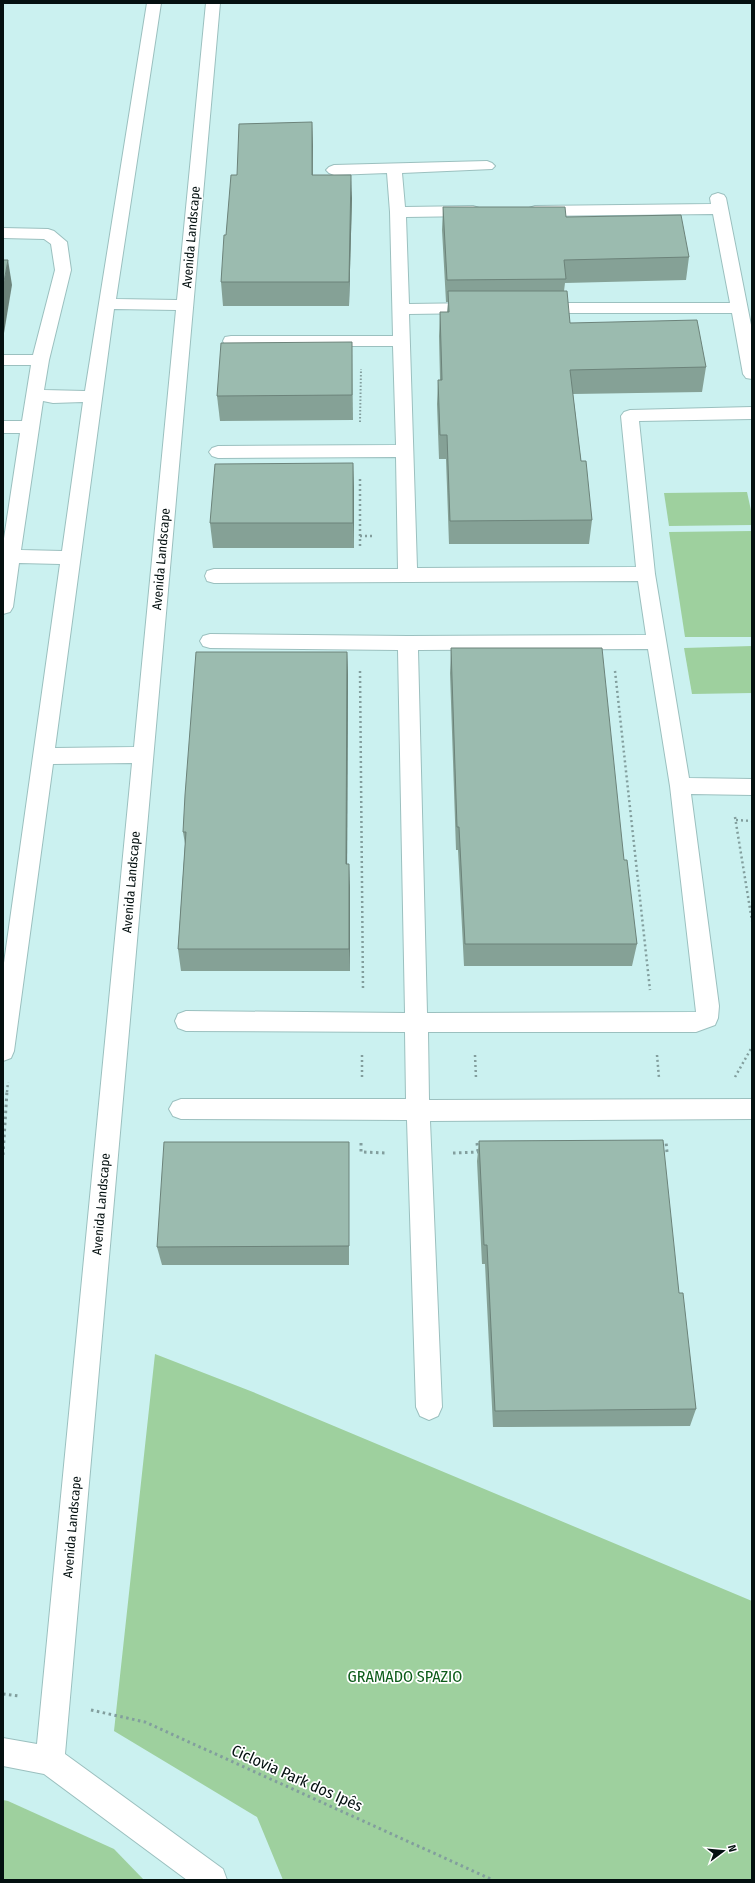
<svg xmlns="http://www.w3.org/2000/svg" width="755" height="1883" viewBox="0 0 755 1883" font-family="'Fira Sans Condensed',sans-serif">
<style>
.green{fill:#9ed09e}
.lines{fill:none;stroke-linecap:round;stroke-linejoin:round}
.minor-casing{stroke:#9bc0bf;stroke-width:2}
.path-far2{stroke:#829e9d;stroke-width:2;stroke-dasharray:1.5 2;stroke-linecap:butt}
.path-far1{stroke:#829e9d;stroke-width:2.5;stroke-dasharray:2 3;stroke-linecap:butt}
.path{stroke:#829e9d;stroke-width:3;stroke-dasharray:2.5 3.5;stroke-linecap:butt}
.minor{fill:#fff;fill-rule:evenodd}
.wall{fill:#85a196}
.shaded-wall{fill:#6c837a}
.building{fill:#9bbbaf;stroke:#6c837a}
.labels{text-anchor:middle;dominant-baseline:central;stroke-width:3.5;stroke-linejoin:round;paint-order:stroke}
.street-label{font-size:13px;fill:#041010;stroke:#fff}
.near-park-label{font-size:16px;fill:#0c5b19;stroke:#fff}
.near-street-label{font-size:16px;fill:#041010;stroke:#fff}
</style>
<rect width="100%" height="100%" fill="#cbf1f0"/>
<g class="green">
<polygon points="747,492 752,515 752,525 669,526 664,493"/>
<polygon points="752,531 752,637 685,637 669,532"/>
<polygon points="752,646 752,693 692,694 684,648"/>
<polygon points="155,1354 253,1392 752,1601 752,1880 283,1880 257,1817 114,1731"/>
<polygon points="3,1800 8,1801 114,1849 144,1880 3,1880"/>
</g>
<g class="lines">
<defs>
<g id="minor">
<path d="M 147,3 L 161,3 L 116,299 L 177,300 L 206,3 L 220,3 L 65,1754 L 223,1869 L 227,1880 L 187,1880 L 44,1774 L 3,1766 L 3,1738 L 37,1744 L 132,763 L 53,764 L 14,1051 L 11,1058 L 3,1061 L 3,970 L 60,564 L 19,563 L 13,607 L 10,612 L 3,614 L 3,545 L 20,433 L 3,433 L 3,421 L 22,421 L 31,365 L 3,365 L 3,355 L 33,355 L 55,270 L 51,244 L 44,239 L 3,238 L 3,228 L 48,229 L 54,231 L 67,242 L 71,270 L 49,360 L 44,390 L 85,391 ZM 114,309 L 176,310 L 134,747 L 55,748 ZM 43,401 L 53,403 L 83,402 L 62,551 L 21,550 Z"/>
<path d="M 487,161 L 492,163 L 495,166 L 492,169 L 402,173 L 405,207 L 473,206 L 479,208 L 481,211 L 479,214 L 473,216 L 406,217 L 409,304 L 478,303 L 484,304 L 486,308 L 484,312 L 478,313 L 409,314 L 417,568 L 636,567 L 621,416 L 624,412 L 630,410 L 752,407 L 752,419 L 639,421 L 655,574 L 689,778 L 752,779 L 752,795 L 691,794 L 719,1006 L 718,1018 L 715,1025 L 696,1032 L 428,1032 L 429,1100 L 752,1099 L 752,1119 L 430,1121 L 442,1407 L 438,1416 L 429,1420 L 420,1416 L 416,1407 L 407,1120 L 181,1119 L 173,1116 L 169,1109 L 173,1102 L 181,1099 L 406,1099 L 405,1032 L 186,1031 L 178,1028 L 175,1021 L 178,1014 L 186,1011 L 405,1013 L 398,650 L 210,648 L 203,646 L 200,641 L 203,636 L 210,634 L 408,636 L 646,635 L 638,581 L 214,583 L 207,581 L 205,576 L 207,571 L 214,569 L 398,569 L 396,457 L 218,458 L 212,456 L 209,452 L 212,448 L 218,446 L 396,445 L 393,346 L 231,346 L 225,345 L 223,341 L 225,337 L 231,336 L 393,336 L 390,212 L 387,173 L 334,175 L 329,173 L 326,170 L 329,167 L 334,165 ZM 648,649 L 670,786 L 696,1012 L 427,1013 L 418,650 Z"/>
<polygon points="718,193 724,195 726,198 752,330 752,379 746,378 743,374 732,313 538,313 532,312 530,308 532,304 538,303 730,303 713,214 535,216 529,214 527,211 529,208 535,206 711,204 710,198 712,195"/>
</g>
</defs>
<use href="#minor" class="minor-casing"/>
<polyline class="path-far2" points="360,422 361,369"/>
<g class="path-far1">
<polyline points="360,479 360,546"/>
<polyline points="360,536 375,536"/>
<polyline points="360,671 363,990"/>
<polyline points="615,671 650,990"/>
<polyline points="735,817 752,921"/>
<polyline points="736,820 752,821"/>
<polyline points="362,1055 362,1078"/>
<polyline points="475,1055 476,1078"/>
<polyline points="657,1055 659,1078"/>
<polyline points="735,1077 752,1047"/>
<polyline points="7,1092 8,1082"/>
</g>
<g class="path">
<polyline points="361,1143 361,1152 386,1153"/>
<polyline points="477,1143 478,1152"/>
<polyline points="661,1152 667,1152 666,1142"/>
<polyline points="453,1153 480,1152"/>
<polyline points="3,1155 7,1091"/>
<polyline points="3,1694 19,1696"/>
<polyline points="91,1710 145,1722 493,1880"/>
</g>
<use href="#minor" class="minor"/>
</g>
<g class="wall">
<polygon points="312,122 313,175 352,198 349,306 223,306 221,282 226,235"/>
<polygon points="443,207 566,217 689,257 686,280 565,283 564,291 570,323 706,367 702,392 573,394 581,461 592,520 589,544 449,544 446,459 439,459 437,404 438,380 440,380 439,336 440,312 447,312 448,302 446,302 442,230"/>
<polygon points="352,342 353,420 220,421 217,396"/>
<polygon points="353,463 354,548 213,548 210,523"/>
<polygon points="451,648 624,860 637,944 632,966 464,966 458,850 456,850 450,673"/>
<polygon points="347,652 348,676 347,864 349,864 350,971 181,971 178,949 185,844 183,832"/>
<polygon points="479,1141 679,1293 696,1409 690,1426 493,1427 485,1264 482,1264 477,1161"/>
<polygon points="349,1162 349,1265 162,1265 157,1247"/>
</g>
<g class="shaded-wall">
<polygon points="312,122 313,146 312,199"/>
<polygon points="351,175 352,198 349,306 349,282"/>
<polygon points="8,260 12,285 4,333 3,327 3,287"/>
<polygon points="353,463 354,488 354,548 353,523"/>
<polygon points="347,652 348,676 347,887 346,864"/>
<polygon points="349,864 350,887 350,971 349,949"/>
</g>
<g class="building">
<polygon points="312,122 312,175 351,175 349,282 221,282 224,235 226,235 231,175 237,175 239,124"/>
<polygon points="443,207 565,207 566,217 681,215 689,257 564,260 566,279 447,280"/>
<polygon points="3,260 8,260 3,287"/>
<polygon points="448,291 567,291 570,323 697,320 706,367 570,370 581,461 586,461 592,520 450,521 447,435 440,435 438,380 442,380 440,312 449,312"/>
<polygon points="352,342 352,395 217,396 221,343"/>
<polygon points="353,463 353,523 210,523 215,464"/>
<polygon points="451,648 602,648 624,860 627,860 637,944 465,944 459,827 457,827"/>
<polygon points="196,652 347,652 346,864 349,864 349,949 178,949 186,832 183,832 185,795"/>
<polygon points="663,1140 679,1293 683,1293 696,1409 495,1411 487,1245 484,1245 479,1141"/>
<polygon points="164,1142 349,1142 349,1246 157,1247"/>
</g>
<g class="labels">
<g class="street-label">
<text transform="translate(191 237) rotate(-85)">Avenida Landscape</text>
<text transform="translate(161 559) rotate(-85)">Avenida Landscape</text>
<text transform="translate(131 882) rotate(-85)">Avenida Landscape</text>
<text transform="translate(101 1204) rotate(-85)">Avenida Landscape</text>
<text transform="translate(72 1527) rotate(-85)">Avenida Landscape</text>
</g>
<g class="near-park-label">
<text x="405" y="1676">GRAMADO SPAZIO</text>
</g>
<g class="near-street-label">
<text transform="translate(297 1778) rotate(24)">Ciclovia Park dos Ipês</text>
</g>
</g>
<rect width="755" height="1883" fill="none" stroke="#041010" stroke-width="8"/>
<g transform="translate(723 1851) rotate(74)" stroke="#ffffff" stroke-width="3" paint-order="stroke">
<path d="M0-3L7 15L0 10L-7 15Z" fill="#041010"/>
<text y="-6" font-size="11" font-weight="bold" text-anchor="middle" fill="#041010">N</text>
</g>
</svg>
